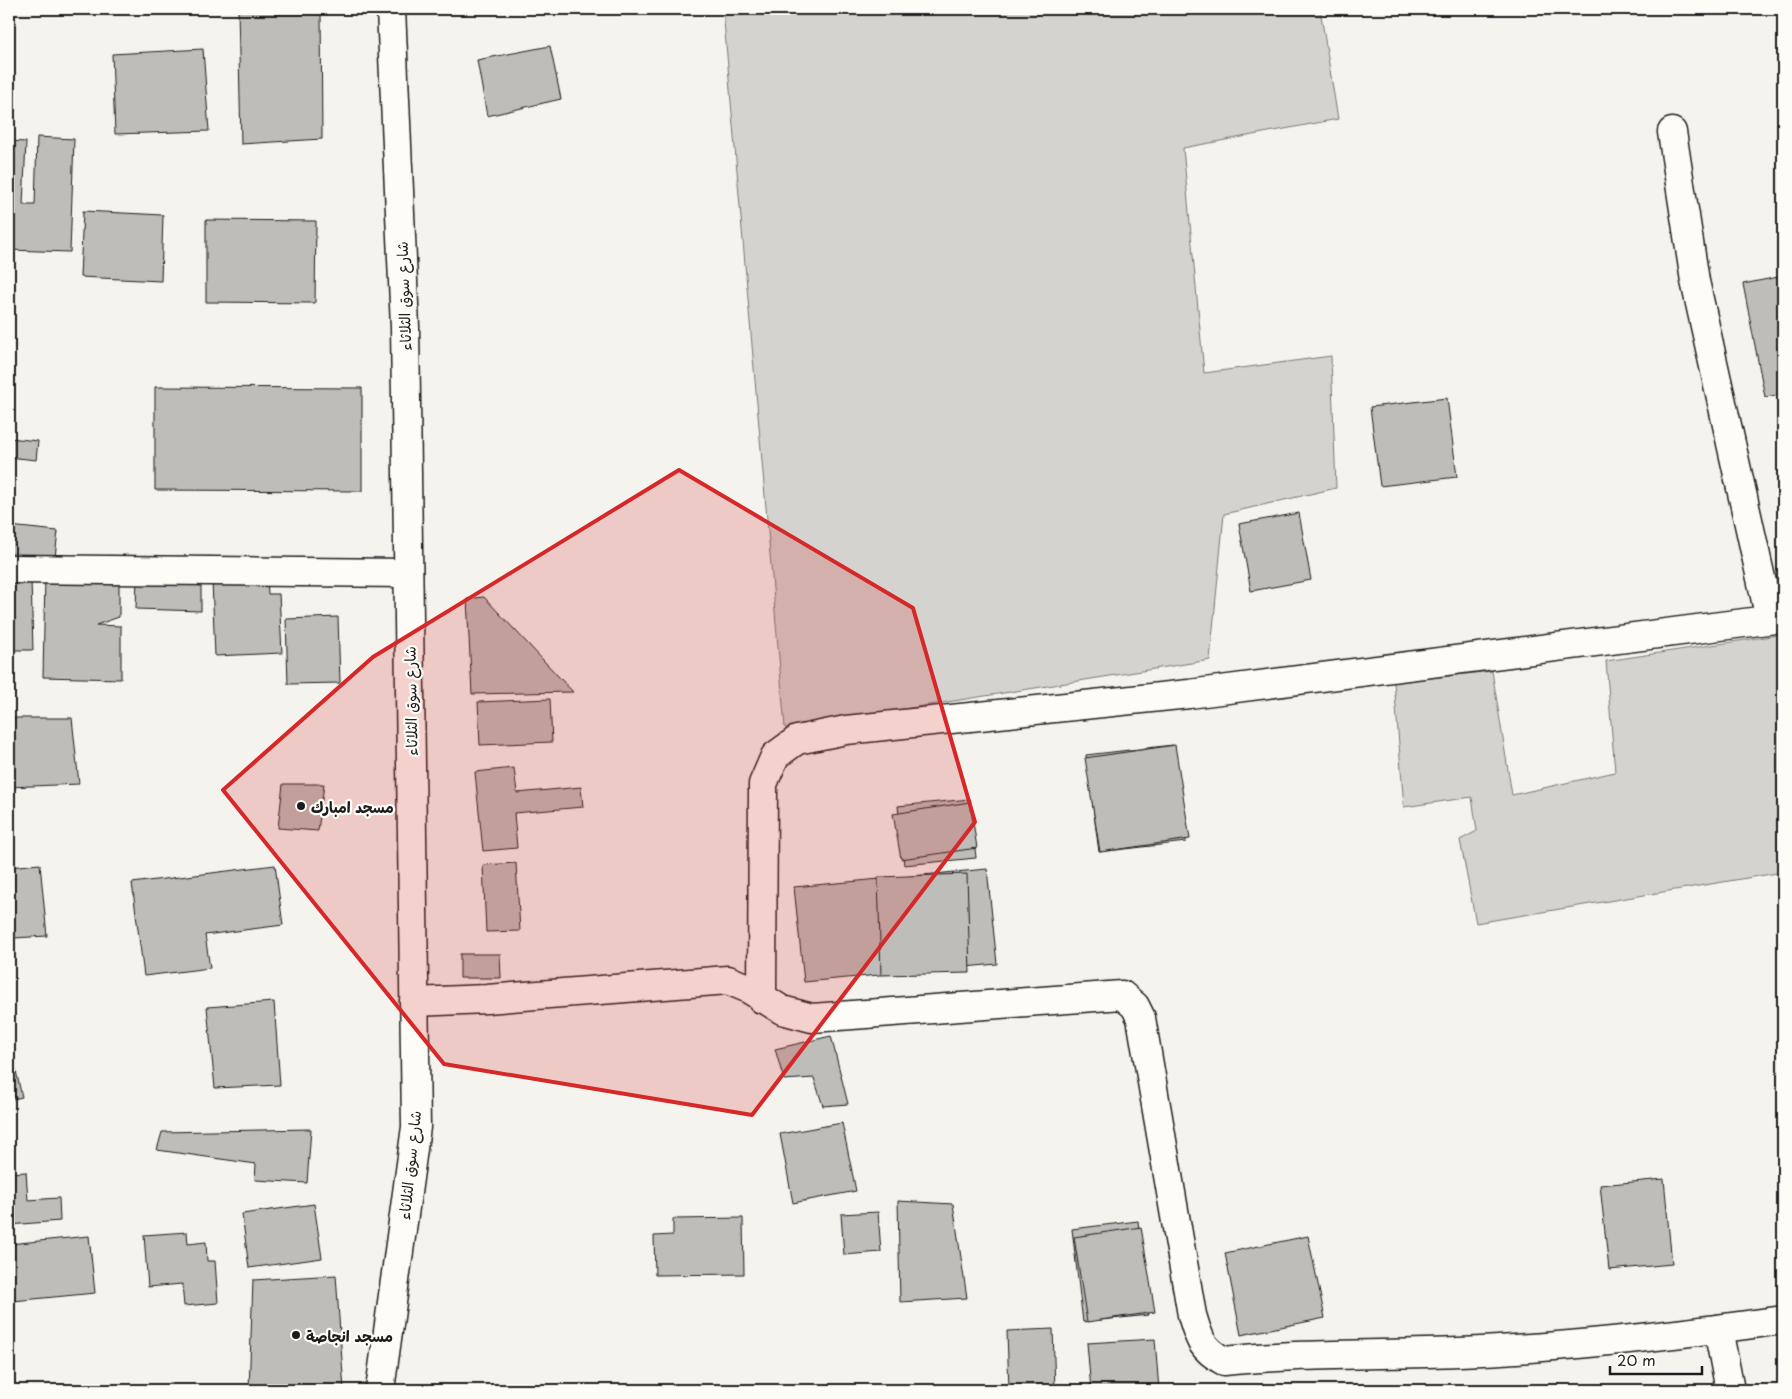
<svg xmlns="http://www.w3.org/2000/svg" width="1792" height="1399" viewBox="0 0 1792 1399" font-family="'Playpen Sans','Playpen Sans Arabic',sans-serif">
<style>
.green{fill:#d4d3cf;stroke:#787876}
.building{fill:#bebdba;stroke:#1c1c1c}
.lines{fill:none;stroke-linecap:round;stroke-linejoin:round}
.minor-casing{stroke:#1c1c1c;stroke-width:31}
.minor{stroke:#fdfcf7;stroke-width:28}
.marked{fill:#d62828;fill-opacity:0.2;stroke:#d62828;stroke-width:4;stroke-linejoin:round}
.poi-dot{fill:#1c1c1c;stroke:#fdfcf7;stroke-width:2}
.labels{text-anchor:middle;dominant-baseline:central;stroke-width:4.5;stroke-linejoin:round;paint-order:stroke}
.street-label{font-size:15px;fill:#1c1c1c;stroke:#fdfcf7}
.poi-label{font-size:15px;font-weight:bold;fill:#1c1c1c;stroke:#fdfcf7;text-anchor:start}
</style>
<rect width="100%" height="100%" fill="#f4f3ee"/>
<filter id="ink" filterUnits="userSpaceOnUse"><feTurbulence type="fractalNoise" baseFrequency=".02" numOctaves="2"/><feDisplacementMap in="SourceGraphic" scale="10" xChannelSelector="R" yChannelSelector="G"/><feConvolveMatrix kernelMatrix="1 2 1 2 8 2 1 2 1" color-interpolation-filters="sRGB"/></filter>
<g filter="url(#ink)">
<g class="green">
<polygon points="723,9 1320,9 1338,119 1183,148 1204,373 1331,356 1336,488 1224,514 1210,660 785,728"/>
<polygon points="1778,635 1783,659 1783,872 1476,923 1460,840 1477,831 1472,797 1404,807 1394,682 1492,671 1512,795 1615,772 1606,661"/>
</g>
<g class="building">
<polygon points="238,9 321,9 322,139 241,144"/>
<polygon points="550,46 561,99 487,116 477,60"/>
<polygon points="203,49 209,131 115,134 112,54"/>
<polygon points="37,137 74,139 70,252 9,250 9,141 26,142 23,205 35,205"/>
<polygon points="83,211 163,215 161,281 80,277"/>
<polygon points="206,220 316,221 315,303 206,302"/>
<polygon points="1783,276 1783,394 1765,397 1743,284"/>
<polygon points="155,387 362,388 362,491 155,490"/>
<polygon points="1447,398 1457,477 1380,486 1370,407"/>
<polygon points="9,438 38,441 36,460 9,457"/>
<polygon points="1299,513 1311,580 1251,591 1239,524"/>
<polygon points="9,526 58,531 54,566 9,561"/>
<polygon points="45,576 119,578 119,617 96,625 121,626 121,679 43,677"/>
<polygon points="137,576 201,578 201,611 136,609"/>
<polygon points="267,578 268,594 279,594 282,653 215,656 212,580"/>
<polygon points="9,579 31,579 33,650 9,650"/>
<polygon points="484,597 573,692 472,694 467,599"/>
<polygon points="338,617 340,683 288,684 286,619"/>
<polygon points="550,699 552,742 480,745 478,702"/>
<polygon points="9,718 72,718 79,784 9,787"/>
<polygon points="1173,745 1186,842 1099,852 1086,755"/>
<polygon points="1175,745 1190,839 1100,852 1085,758"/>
<polygon points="514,768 517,793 581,787 583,807 514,813 517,848 483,851 475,772"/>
<polygon points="283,784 324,784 318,831 278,828"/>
<polygon points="970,799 976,858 904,865 898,806"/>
<polygon points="970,802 977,848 901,859 893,814"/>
<polygon points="516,863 520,931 486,932 483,865"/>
<polygon points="40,864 47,936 14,938 9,893 9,867"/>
<polygon points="275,865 283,925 205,935 210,968 144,976 132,883"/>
<polygon points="987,869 997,964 804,982 794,887"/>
<polygon points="967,874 970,973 881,975 878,877"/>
<polygon points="460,954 500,954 501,978 460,978"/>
<polygon points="274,1002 280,1085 215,1088 207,1007"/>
<polygon points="831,1036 848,1104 823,1106 814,1078 784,1080 775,1049"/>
<polygon points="9,1040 22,1097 9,1100"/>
<polygon points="842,1123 856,1191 793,1203 780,1134"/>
<polygon points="311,1129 307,1183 255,1180 256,1164 157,1150 162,1132"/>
<polygon points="26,1172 28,1200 59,1198 60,1221 9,1225 9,1173"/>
<polygon points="1664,1179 1672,1264 1609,1270 1600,1185"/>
<polygon points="898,1201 953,1204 967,1298 900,1302"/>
<polygon points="314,1204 322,1258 249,1268 242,1214"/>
<polygon points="878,1212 881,1252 844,1255 841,1214"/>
<polygon points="743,1218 744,1274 655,1275 654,1236 673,1235 673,1219"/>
<polygon points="1138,1221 1149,1315 1083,1322 1072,1229"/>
<polygon points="1141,1227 1155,1312 1087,1322 1074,1237"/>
<polygon points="187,1232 188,1244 206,1242 207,1261 215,1261 218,1303 184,1306 182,1284 148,1287 144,1235"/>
<polygon points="89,1236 95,1293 13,1301 9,1244"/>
<polygon points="1308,1236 1325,1318 1241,1335 1225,1253"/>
<polygon points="336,1275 344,1390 249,1390 253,1280"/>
<polygon points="1053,1329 1055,1390 1009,1390 1007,1331"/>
<polygon points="1155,1339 1159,1390 1091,1390 1087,1343"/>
</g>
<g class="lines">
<defs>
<g id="minor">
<polyline points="1672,132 1695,281 1770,619"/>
<polyline points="9,569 408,573"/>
<polyline points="762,999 763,784 775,756 797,740 846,730 1189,694 1783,618"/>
<path d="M 414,1002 L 487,999 L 728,980 L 747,988 L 782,1010 L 812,1018 L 1122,995 L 1135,1006 L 1141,1018 L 1192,1315 C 1199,1338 1201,1349 1224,1361 C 1302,1353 1380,1355 1459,1352 C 1567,1348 1676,1335 1783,1320"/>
<polyline points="1718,1329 1730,1390"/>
<polyline points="380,1390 416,1127 405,327 391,9"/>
</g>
</defs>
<use href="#minor" class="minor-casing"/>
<use href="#minor" class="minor"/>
</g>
</g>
<path class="marked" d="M 679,470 L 913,608 L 975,822 L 752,1115 L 444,1064 L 223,790 L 373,657 Z"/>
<g class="poi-dot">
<circle cx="301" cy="806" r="5"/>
<circle cx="296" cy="1335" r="5"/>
</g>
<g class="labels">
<g class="street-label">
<text transform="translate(403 296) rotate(-92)">شارع سوق الثلاثاء</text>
<text transform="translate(410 701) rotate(-91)">شارع سوق الثلاثاء</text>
<text transform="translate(409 1165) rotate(-84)">شارع سوق الثلاثاء</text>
</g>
<g class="poi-label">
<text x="311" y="806">مسجد امبارك</text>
<text x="306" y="1335">مسجد انجاصة</text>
</g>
</g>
<rect width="1792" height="1399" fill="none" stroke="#fdfcf7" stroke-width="30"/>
<rect x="15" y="15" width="1762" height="1369" fill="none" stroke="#1c1c1c" stroke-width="2" filter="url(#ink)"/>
<path d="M1610 1366v8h92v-8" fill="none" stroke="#1c1c1c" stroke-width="2.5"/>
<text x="1617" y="1366" font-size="15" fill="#1c1c1c" stroke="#fdfcf7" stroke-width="4" paint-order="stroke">20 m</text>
</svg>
